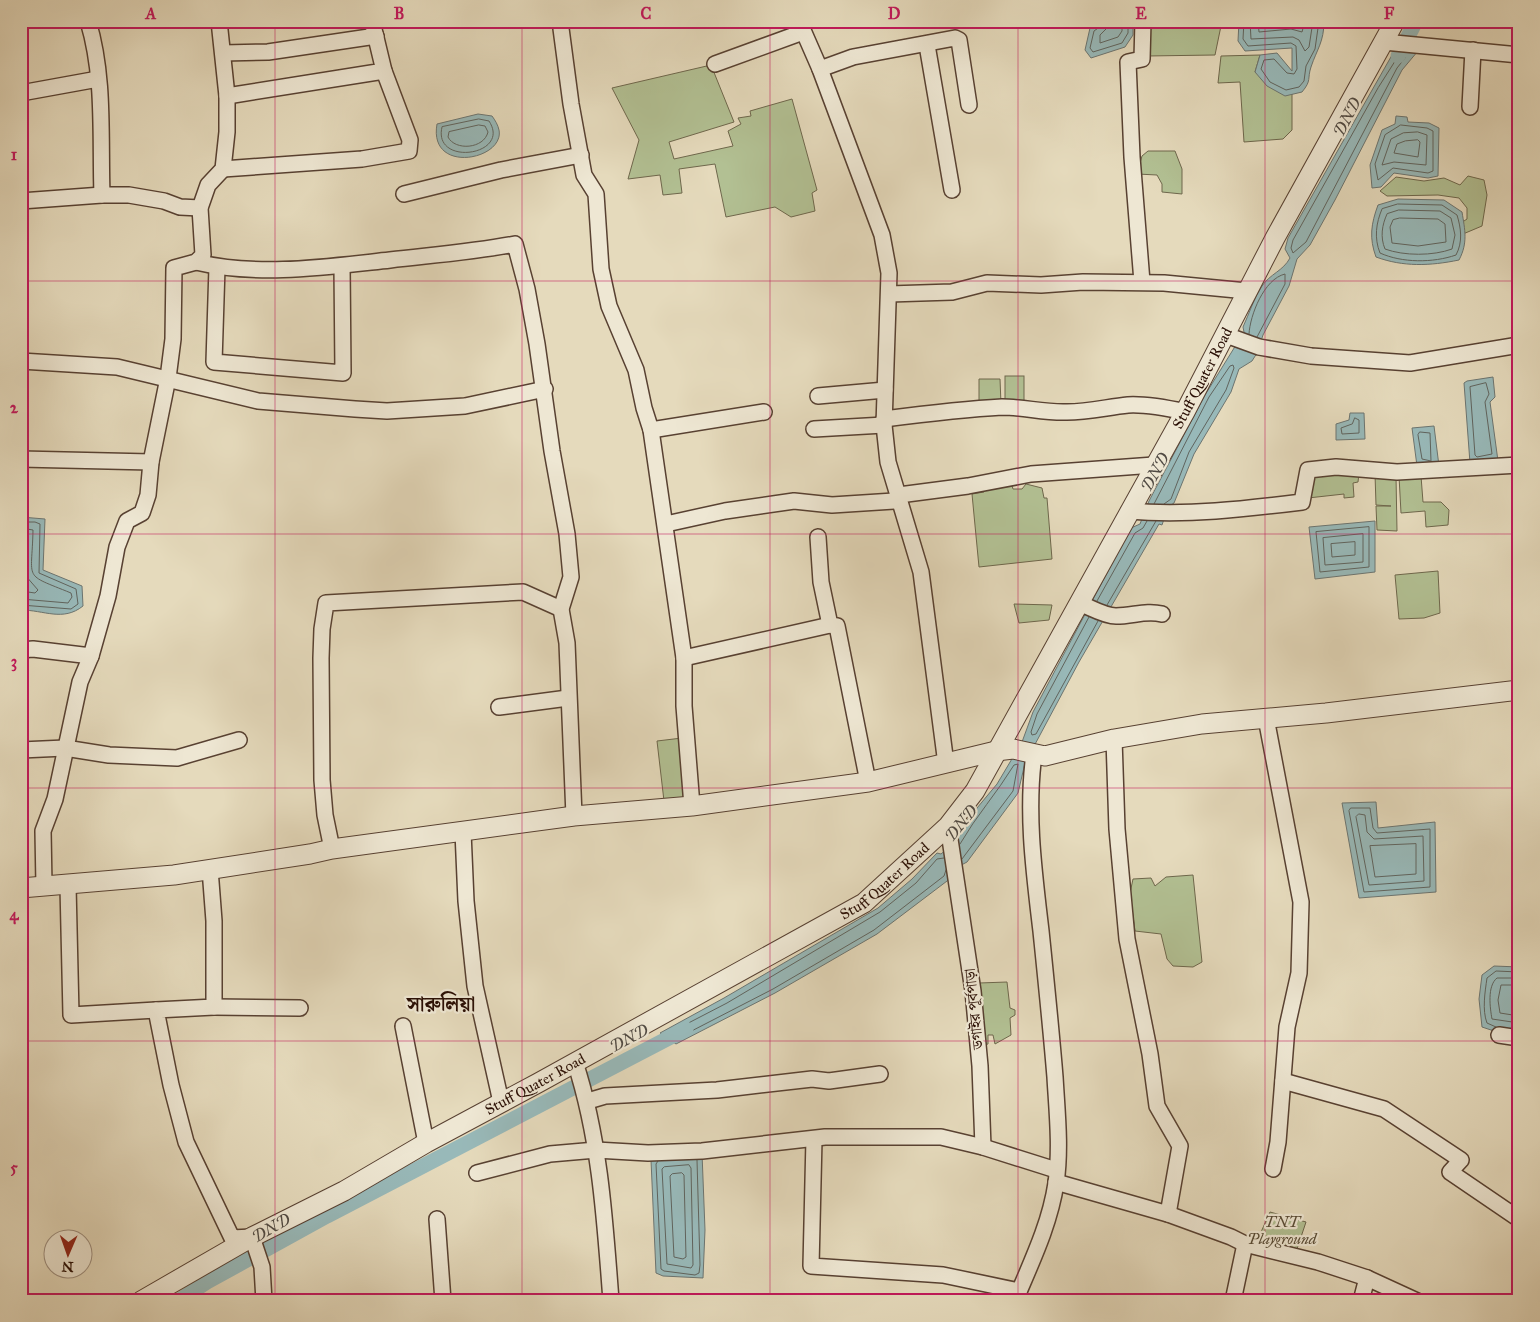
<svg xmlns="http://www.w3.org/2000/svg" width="1540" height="1322" viewBox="0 0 1540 1322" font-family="'IM FELL Great Primer','Noto Serif Bengali',serif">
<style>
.green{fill:#b2c093;stroke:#6e674c}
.water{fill:#98b9b9;stroke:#6c7571}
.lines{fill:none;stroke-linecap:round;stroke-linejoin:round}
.shore{stroke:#60645e;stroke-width:1}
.canal{stroke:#98b9b9;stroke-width:15}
.minor-casing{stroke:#584132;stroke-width:18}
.tertiary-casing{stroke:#584132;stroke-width:21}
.minor{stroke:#eee7d3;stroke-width:15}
.tertiary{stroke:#eee7d3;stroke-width:19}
.grid{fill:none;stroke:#c2185b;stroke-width:1;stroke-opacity:0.55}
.labels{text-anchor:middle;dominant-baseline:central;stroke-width:4.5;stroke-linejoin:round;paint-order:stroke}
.street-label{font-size:15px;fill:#290e04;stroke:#eee7d3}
.park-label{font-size:15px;font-style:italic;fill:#594c36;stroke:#eee7d3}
.water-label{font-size:16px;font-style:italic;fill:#504a43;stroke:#eee7d3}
.district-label{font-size:20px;font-weight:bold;fill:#290e04;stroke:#eee7d3}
.neatline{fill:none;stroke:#c2185b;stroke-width:2}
.grid-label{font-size:16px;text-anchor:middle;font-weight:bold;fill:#c2185b}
</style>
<rect width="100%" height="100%" fill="#e5dabc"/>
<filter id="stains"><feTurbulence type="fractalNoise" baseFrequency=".004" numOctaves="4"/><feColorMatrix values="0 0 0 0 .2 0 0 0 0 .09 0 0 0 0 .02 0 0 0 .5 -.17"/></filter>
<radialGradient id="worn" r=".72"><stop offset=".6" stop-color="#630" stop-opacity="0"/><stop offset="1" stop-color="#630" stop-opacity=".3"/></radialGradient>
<g class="green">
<polygon points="1147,21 1222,21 1215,55 1147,56"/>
<polygon points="1260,55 1255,72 1292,93 1292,130 1283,139 1244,142 1240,82 1218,83 1221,56"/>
<polygon points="711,65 734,122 669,142 674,159 733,146 728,131 741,124 738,118 751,116 750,111 792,99 817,190 812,193 815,211 791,217 775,207 726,217 715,164 679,169 682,193 663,195 660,175 628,179 639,140 612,88"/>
<polygon points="1148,151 1175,151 1182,169 1182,194 1162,192 1162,184 1157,175 1137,174 1142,156"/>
<polygon points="1468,176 1484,180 1487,195 1482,226 1463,234 1461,223 1467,219 1467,208 1459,198 1438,195 1387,196 1380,191 1396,177 1424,181 1444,178 1460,185"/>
<rect x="1005" y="376" width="19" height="28"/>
<polygon points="979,379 1000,379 1001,404 979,405"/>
<polygon points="1359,473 1358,482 1353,483 1354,497 1344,498 1344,494 1308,498 1316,474"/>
<polygon points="1375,474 1396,476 1397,531 1377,530 1376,506 1391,506 1376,505"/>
<polygon points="1399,476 1421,476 1423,502 1441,502 1449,510 1448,525 1426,527 1425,511 1401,513"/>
<polygon points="1010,479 1013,489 1022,489 1026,484 1042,488 1044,498 1047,498 1052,559 979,567 972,494 984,492 984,485"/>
<polygon points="1438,571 1440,613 1424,618 1399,619 1395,575"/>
<polygon points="1014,604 1052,605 1049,620 1019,623"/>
<polygon points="682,738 689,797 664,801 657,741"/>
<polygon points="1193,875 1202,962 1193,967 1173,966 1167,959 1161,934 1135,931 1130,893 1133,879 1151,878 1155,886 1166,877"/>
<polygon points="1007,982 1010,1008 1015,1010 1015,1015 1010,1018 1011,1035 995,1044 993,1035 988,1035 988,1044 981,1046 979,983"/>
<polygon points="1270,1212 1306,1222 1297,1249 1257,1241"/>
</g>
<g class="water">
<polygon points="1100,21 1133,21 1133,35 1125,47 1091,58 1085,50 1090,28"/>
<path d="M 1239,21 L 1324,21 C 1324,42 1317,49 1311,67 C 1307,79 1312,80 1302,92 L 1285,96 L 1267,86 L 1255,72 L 1260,55 L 1277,53 L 1292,71 L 1292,48 L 1245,51 L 1238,41 Z"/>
<path d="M 1396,48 L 1418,51 L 1402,70 L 1335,200 L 1310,245 L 1297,259 L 1289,286 L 1263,335 L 1257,353 L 1252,361 L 1239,369 L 1231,392 L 1194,454 L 1174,503 L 1168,507 L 1162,525 L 1159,524 L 1079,662 L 1025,763 L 1018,793 L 967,862 L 950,871 L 951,878 L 877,934 L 775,993 L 676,1044 L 660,1033 L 724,998 L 878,908 L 912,879 L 937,853 L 941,854 L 955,842 L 967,820 L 997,784 L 1022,742 L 1033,712 L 1131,528 L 1140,524 L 1149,501 L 1205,395 L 1244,332 L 1243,327 C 1249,314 1254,298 1262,286 C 1270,274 1283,271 1290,258 L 1285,249 L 1288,238 Z"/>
<path d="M 478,114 L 492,116 C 495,120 498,125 499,130 C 505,160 428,175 437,124 Z"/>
<polygon points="1396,116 1407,117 1408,122 1429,123 1439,128 1438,176 1428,178 1394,173 1381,187 1372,188 1370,165 1382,130 1395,124"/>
<path d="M 1398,199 L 1444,200 L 1462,212 C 1465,230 1468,243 1459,260 C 1430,266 1403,267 1376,257 C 1369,238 1371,224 1378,205 Z"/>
<polygon points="1493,377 1495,397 1490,402 1498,461 1470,463 1464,383 1467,381"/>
<polygon points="1350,413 1364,413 1365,439 1336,440 1336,424 1349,420"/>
<polygon points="1434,426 1439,466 1417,466 1412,428"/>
<path d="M 21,517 L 45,519 L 43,570 L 82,586 L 83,606 C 63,622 44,610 21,610 Z"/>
<polygon points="1375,521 1375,572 1315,579 1309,527"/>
<polygon points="1376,802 1378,828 1435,822 1436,892 1359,898 1342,803"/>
<polygon points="1494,966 1519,967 1519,1035 1500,1033 1482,1027 1479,999 1482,975"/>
<polygon points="702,1153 705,1230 703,1278 663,1276 656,1273 651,1160"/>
</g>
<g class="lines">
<g class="shore">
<polyline points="1102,21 1101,26 1094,31 1090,48 1093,52 1122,43 1128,33 1128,21"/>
<polyline points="1108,21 1106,29 1100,35 1100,43 1118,37 1122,31 1122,21"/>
<polyline points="1244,21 1243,39 1248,46 1291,43 1296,46 1297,69 1294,74 1287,73 1274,59 1264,60 1261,69 1270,82 1286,90 1299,87 1304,81 1306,66 1315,49 1319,21"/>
<polyline points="1250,21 1251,39 1293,37 1299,40 1305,51 1309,47 1313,21"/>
<polyline points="1258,21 1259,32 1291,29 1302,32 1305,21"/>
<polygon points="1400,54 1405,55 1405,58 1397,68 1306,242 1293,253 1291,248 1293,240 1378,88"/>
<path d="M 479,119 L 489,121 C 512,156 432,167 442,127 Z"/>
<path d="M 479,125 L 485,126 L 488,132 C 484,149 455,151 448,137 L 449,132 Z"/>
<polygon points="1401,125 1427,128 1433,131 1433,171 1428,173 1393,168 1378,180 1375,164 1385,135"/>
<polygon points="1418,132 1427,135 1426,165 1394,162 1382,165 1391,139 1403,133"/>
<polygon points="1418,140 1420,142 1418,157 1394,153 1397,144 1405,141"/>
<path d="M 1398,204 L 1442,205 L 1457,215 C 1461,228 1463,242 1456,255 C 1433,263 1402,263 1380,253 C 1374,238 1376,223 1382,209 Z"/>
<path d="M 1399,210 L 1440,211 L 1451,218 L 1455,235 L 1452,249 C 1433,256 1404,256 1385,249 C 1380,237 1382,225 1387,214 Z"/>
<polygon points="1400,218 1438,219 1445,224 1446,242 1418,246 1392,243 1390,227 1393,220"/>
<path d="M 1249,334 C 1250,315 1264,279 1285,274 L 1285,284 L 1257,337"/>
<polygon points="1486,383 1489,394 1485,402 1492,454 1477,457 1475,455 1470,387"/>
<polygon points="1355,418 1359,420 1359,433 1342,434 1341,428 1352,424"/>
<polygon points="1420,432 1430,433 1431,461 1422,459 1418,435"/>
<polyline points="1154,504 1209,397 1230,366 1233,365 1234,368 1226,390 1189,452 1171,499 1164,504"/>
<polyline points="21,522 35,522 40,524 39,573 76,589 78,604 71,609 21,605"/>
<polygon points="1369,527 1369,567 1320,572 1316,532"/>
<path d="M 21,528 L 33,530 C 32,582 22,573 71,593 L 72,597 L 68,603 L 21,599"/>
<polygon points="1363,534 1363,562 1325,565 1323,538"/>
<polyline points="21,536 25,538 25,575 38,590 35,593 21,591"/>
<polygon points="1355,542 1355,555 1332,557 1331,544"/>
<polyline points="1097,601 1135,533 1143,528 1147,521"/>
<polyline points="1107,605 1156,521"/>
<polyline points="1089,617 1037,714 1031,732 1032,735 1036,734 1098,621"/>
<polygon points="1351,808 1370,808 1373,828 1377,833 1430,829 1430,887 1364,892 1349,811"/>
<polygon points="1359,814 1365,815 1367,832 1374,839 1423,836 1424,881 1369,885 1356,817"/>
<path d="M 960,844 C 976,816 997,793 1014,765 L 1018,764 L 1013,791 L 962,859"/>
<polygon points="1416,844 1416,874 1375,877 1370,846"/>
<polyline points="944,858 937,859 916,883 880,912 727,1003 673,1031 672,1035 678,1038 773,989 874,930 944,876 946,870"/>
<path d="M 1519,978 L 1497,978 C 1487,986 1490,1008 1492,1019 L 1519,1023"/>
<polyline points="1519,985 1501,985 1498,1000 1500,1013 1519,1016"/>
<path d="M 1496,1027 L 1487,1023 C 1482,1010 1485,992 1487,978 L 1496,971 L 1519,972"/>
<polyline points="658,1161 656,1164 661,1269 664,1271 695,1275 699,1273 700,1265 697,1160"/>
<polygon points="689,1165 691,1168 693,1265 691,1268 667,1264 662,1169 664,1167"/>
<polygon points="682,1173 684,1175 686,1257 683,1259 674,1257 670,1176 672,1174"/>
</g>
<g class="canal">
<polyline points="1398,56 1416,21"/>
<polyline points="178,1301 207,1282 327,1216 686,1029"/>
</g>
<defs>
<g id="minor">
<path d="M 88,21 C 105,77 100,137 102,195"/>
<polyline points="560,21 571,104 584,175 596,194 601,269 609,306 636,370 644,408 651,430 684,658 684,706 692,806"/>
<polyline points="799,21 820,69 882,235 889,273 884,425 888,462 921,572 946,764"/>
<polyline points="1384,42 1519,55"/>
<polyline points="927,45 952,190"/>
<polyline points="223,53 268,52 376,36"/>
<polyline points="715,64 803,32"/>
<polyline points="820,69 853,57 955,38 959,40 969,105"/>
<polyline points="21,93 98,79"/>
<polyline points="227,96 384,71 372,21"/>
<polyline points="1470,107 1473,50"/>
<polyline points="223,169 362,159 409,151 410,140 384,71"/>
<polyline points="404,194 501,170 581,155"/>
<polyline points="21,201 102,195 129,195 164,201 180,207 200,208"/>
<path d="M 196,262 C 259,277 326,267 390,260 C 432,255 473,252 515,244 L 527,289 L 537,344 L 552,451 L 567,534 L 571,577 L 561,609 L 567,643 L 574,816"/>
<polyline points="217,267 214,362 343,373 342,266"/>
<polyline points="1142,282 1132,157 1128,62 1142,59 1143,21"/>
<polyline points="889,294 952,292 987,283 1041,285 1083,282 1164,283 1247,291"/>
<polyline points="1226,335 1259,347 1311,356 1410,363 1519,345"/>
<polyline points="21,361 117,367 258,401 355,409 387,411 465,406 545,389"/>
<polyline points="818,396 885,390"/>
<path d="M 884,419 C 923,414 963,409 1002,407 C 1024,407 1045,413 1067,412 C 1088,412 1108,407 1128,405 C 1147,404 1167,408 1185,412"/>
<polyline points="814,429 884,425"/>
<polyline points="651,430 764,412"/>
<polyline points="21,459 151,462"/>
<path d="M 1129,511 C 1186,516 1245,509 1302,502 L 1308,470 L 1336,467 L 1397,472 L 1519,465"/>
<polyline points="666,524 725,511 794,501 832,505 894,501 899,495 968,486 1031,474 1154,465"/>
<polyline points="818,537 821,582 830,625 837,626 868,782"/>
<path d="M 1079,603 C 1090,607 1104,616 1116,616 C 1133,616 1146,610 1162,614"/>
<polyline points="21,650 33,649 91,656"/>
<polyline points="684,658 830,625"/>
<polyline points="499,707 568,698"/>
<polyline points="1266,718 1301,902 1299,973 1287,1027 1278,1142 1273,1169"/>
<polyline points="1114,739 1117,829 1127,939 1150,1054 1157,1106 1180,1146 1168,1214"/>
<polyline points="21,750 65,748 109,755 177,758 239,740"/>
<polyline points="948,826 973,991 980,1066 983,1147"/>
<polyline points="463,832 466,901 475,986 501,1102"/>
<polyline points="332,849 325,815 322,780 321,658 322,629 326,603 523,592 561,609"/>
<polyline points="210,869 214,921 214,1007 156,1010 171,1085 186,1142 232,1238 252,1237 262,1267 264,1301"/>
<polyline points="44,886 43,831 55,799 80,682 91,656 108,596 117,547 127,521 142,513 148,495 151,462 168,378 173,339 174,268 196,262 203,255 200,208 208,185 223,169 227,132 227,96 219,21"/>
<polyline points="68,886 71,1015 156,1010"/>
<polyline points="214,1007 300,1008"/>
<polyline points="403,1026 426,1143"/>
<polyline points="1499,1035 1519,1038"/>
<path d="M 575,1062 C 600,1139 605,1221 611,1301"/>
<polyline points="1283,1081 1384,1109 1461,1160 1450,1172 1519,1219"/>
<polyline points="588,1101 605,1096 717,1090 812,1079 829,1081 880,1074"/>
<polyline points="814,1139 811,1266 943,1275 1019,1291"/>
<polyline points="477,1173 550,1154 596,1150 648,1153 702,1151 825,1137 941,1137 983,1147 1056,1170"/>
<polyline points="1056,1182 1168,1214 1231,1237 1245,1244 1318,1262 1367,1278 1417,1301"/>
<polyline points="437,1219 443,1301"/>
<path d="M 1015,1301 C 1031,1263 1050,1224 1056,1183 C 1061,1148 1057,1112 1055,1077 C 1051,1028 1046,980 1041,931 C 1034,872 1026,813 1034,754"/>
<polyline points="1233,1301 1245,1244"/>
<polyline points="1361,1301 1367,1278"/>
</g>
<g id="tertiary">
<polyline points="21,888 174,875 310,854 332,849 574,816 692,806 868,782 996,751 1013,749 1045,756 1114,739 1202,724 1326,713 1519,690"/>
<path id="s1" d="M 141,1301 L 252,1237 L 344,1191 L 426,1143 L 538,1083 L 864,903 L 948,826 L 975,791 L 1036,681 L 1185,412 L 1275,238 L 1395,21"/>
</g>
</defs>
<use href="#minor" class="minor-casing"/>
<use href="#tertiary" class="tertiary-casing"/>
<use href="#minor" class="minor"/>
<use href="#tertiary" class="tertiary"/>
</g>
<path class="grid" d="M 275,21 L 275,1301M 522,21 L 522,1301M 770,21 L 770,1301M 1018,21 L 1018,1301M 1265,21 L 1265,1301M 21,281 L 1519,281M 21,534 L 1519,534M 21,788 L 1519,788M 21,1041 L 1519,1041"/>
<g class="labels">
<g class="street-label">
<text stroke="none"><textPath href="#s1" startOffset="1455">Stuff Quater Road</textPath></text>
<text stroke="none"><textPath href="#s1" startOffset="855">Stuff Quater Road</textPath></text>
<text transform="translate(974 1009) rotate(-96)">ডগাইর পূর্বপাড়া</text>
<text stroke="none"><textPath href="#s1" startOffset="450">Stuff Quater Road</textPath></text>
</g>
<g class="park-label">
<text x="1282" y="1222">TNT<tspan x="1282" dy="17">Playground</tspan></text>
</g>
<g class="water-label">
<text transform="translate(1347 117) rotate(-63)">DND</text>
<text transform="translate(1155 472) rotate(-61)">DND</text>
<text transform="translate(961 823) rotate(-51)">DND</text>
<text transform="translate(629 1038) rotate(-28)">DND</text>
<text transform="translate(271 1228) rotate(-30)">DND</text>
</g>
<g class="district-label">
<text x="441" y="1004">সারুলিয়া</text>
</g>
</g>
<rect width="1540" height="1322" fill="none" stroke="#e5dabc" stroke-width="55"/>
<g transform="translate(68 1254) rotate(182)"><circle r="24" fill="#eee7d3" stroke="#9f9080"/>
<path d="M0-4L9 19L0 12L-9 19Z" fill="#8f2418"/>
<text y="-8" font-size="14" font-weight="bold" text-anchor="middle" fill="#290e04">N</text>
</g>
<rect x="28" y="28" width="1484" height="1266" class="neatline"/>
<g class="grid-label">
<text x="151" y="19">A</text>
<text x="399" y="19">B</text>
<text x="646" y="19">C</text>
<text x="894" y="19">D</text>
<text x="1141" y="19">E</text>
<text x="1389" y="19">F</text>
<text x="14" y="160">1</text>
<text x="14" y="413">2</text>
<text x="14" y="667">3</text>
<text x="14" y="920">4</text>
<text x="14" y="1173">5</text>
</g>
<rect width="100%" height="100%" filter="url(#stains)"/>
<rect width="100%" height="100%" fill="url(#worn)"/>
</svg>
